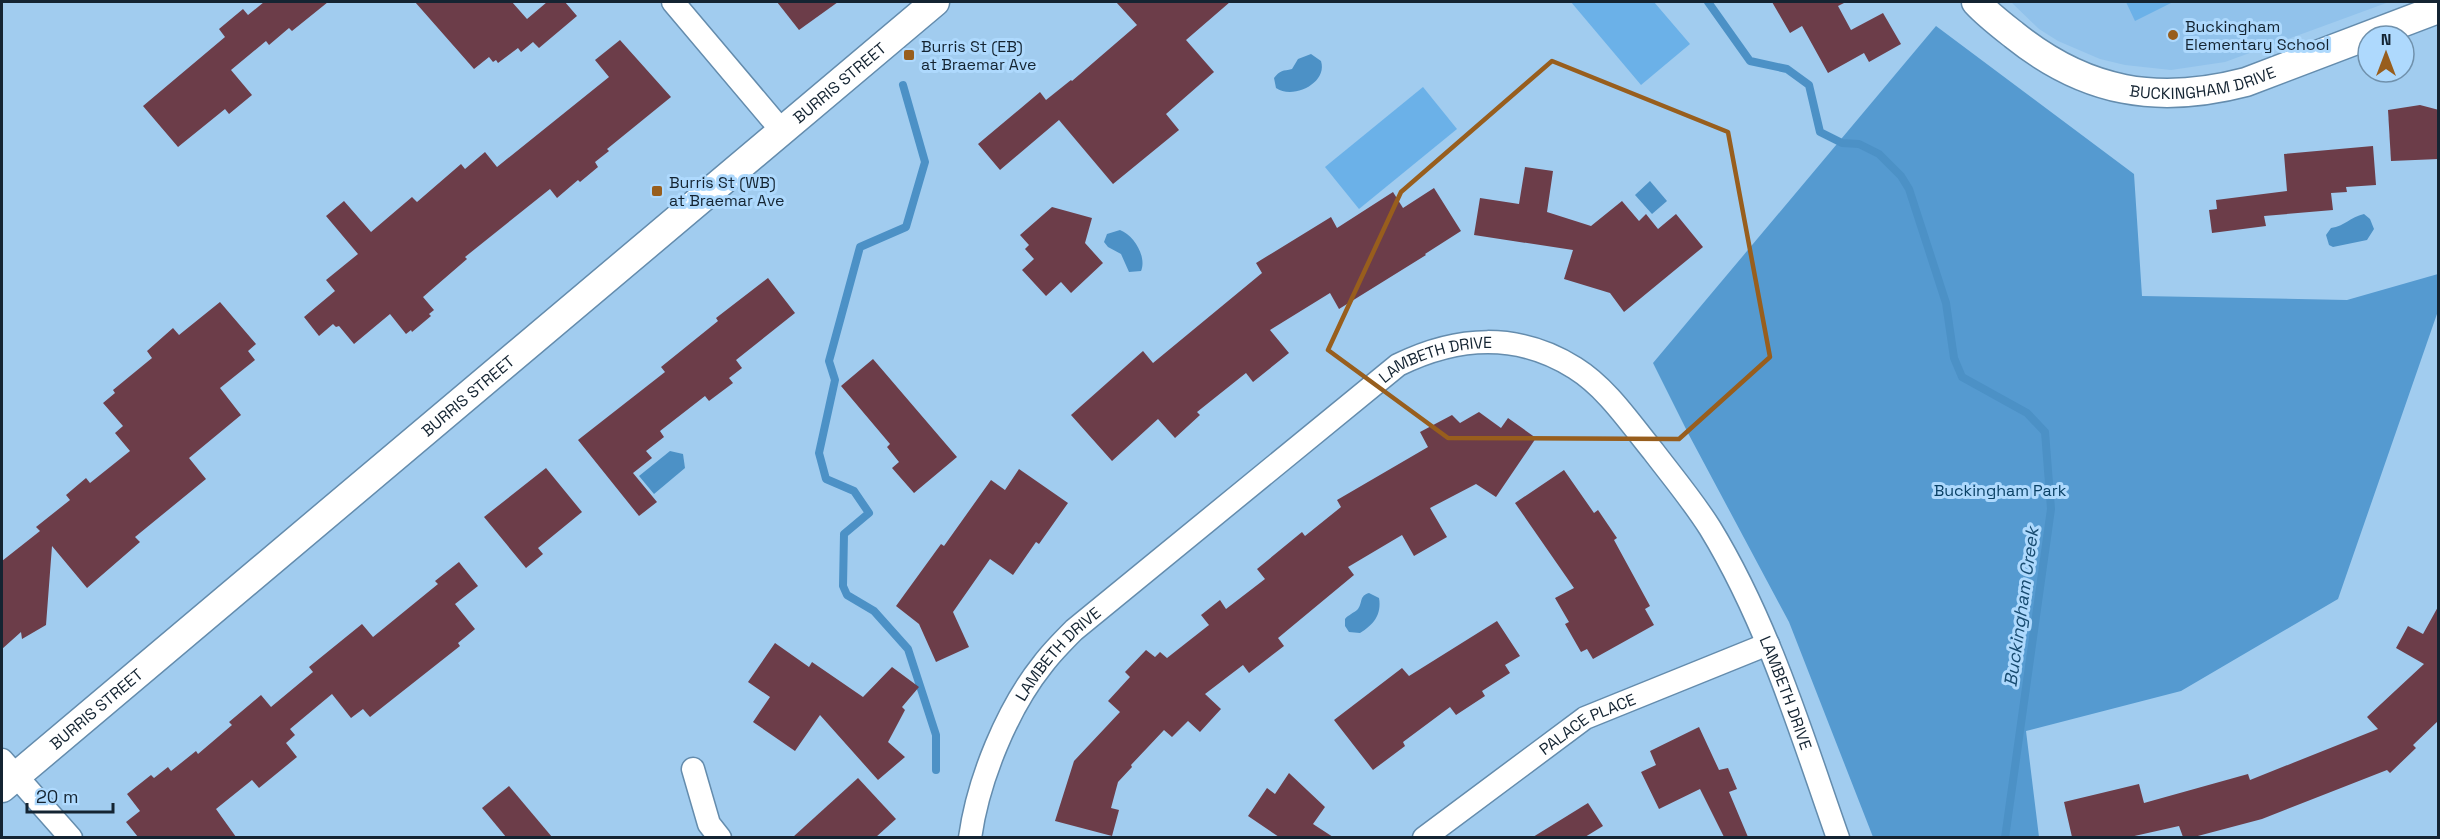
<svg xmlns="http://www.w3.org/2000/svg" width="2440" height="839" viewBox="0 0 2440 839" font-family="'Space Grotesk',sans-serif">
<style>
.built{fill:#91c2eb}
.green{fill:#6bb1e8}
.forest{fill:#559ad0}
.water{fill:#4c91c6}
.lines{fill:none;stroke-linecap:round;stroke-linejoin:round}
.stream{stroke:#4c91c6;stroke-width:8}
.building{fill:#6c3d49}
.minor-casing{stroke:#648cad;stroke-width:25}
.tertiary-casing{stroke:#648cad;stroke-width:31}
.minor{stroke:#fff;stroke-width:22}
.tertiary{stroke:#fff;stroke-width:28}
.marked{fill:none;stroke:#985e1d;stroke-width:4.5;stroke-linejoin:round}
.poi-dot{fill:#985e1d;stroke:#aed9fd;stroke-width:2}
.labels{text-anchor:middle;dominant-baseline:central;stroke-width:6;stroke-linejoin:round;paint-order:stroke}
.poi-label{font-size:16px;fill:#142432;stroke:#aed9fd;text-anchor:start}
.street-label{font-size:16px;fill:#142432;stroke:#aed9fd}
.park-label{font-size:16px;fill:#0a4165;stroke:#aed9fd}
.water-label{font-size:18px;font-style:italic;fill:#174b70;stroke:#aed9fd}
</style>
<rect width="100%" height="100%" fill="#a1ccef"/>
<polygon class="built" points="2011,2 2389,2 2225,62 2171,70 2125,65 2100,59 2058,41 2039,29"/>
<g class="green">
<polygon points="1571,2 1654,2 1690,44 1641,85"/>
<polygon points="2126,2 2173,2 2135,21"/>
<polygon points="1423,87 1457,129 1359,209 1325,167"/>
</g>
<polygon class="forest" points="1936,26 2134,174 2142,296 2347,300 2438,274 2438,311 2338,599 2181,691 2026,731 2039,837 1873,837 1789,622 1689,435 1653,363"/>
<g class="water">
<path d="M 1311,54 L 1321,61 C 1328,83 1293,100 1276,88 L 1274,78 C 1280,70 1283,71 1292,69 L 1298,59 Z"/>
<polygon points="1650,181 1667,201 1652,214 1635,195"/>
<path d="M 2364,214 L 2370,219 L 2374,229 L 2367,240 L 2333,247 L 2329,245 L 2326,235 L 2331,228 C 2345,226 2350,217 2364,214 Z"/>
<path d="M 1120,230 C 1134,235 1147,257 1141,271 L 1129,272 L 1121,254 L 1108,247 L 1104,242 L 1107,234 Z"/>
<polygon points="670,451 683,454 685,468 654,494 639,476"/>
<path d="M 1369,593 L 1379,598 C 1382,615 1373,625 1360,633 L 1349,632 L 1345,626 L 1345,619 C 1348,615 1354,613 1358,609 C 1363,602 1359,596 1369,593 Z"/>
</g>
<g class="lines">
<g class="stream">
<polyline points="1708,2 1750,61 1787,69 1809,85 1820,132 1842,143 1859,144 1879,154 1901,176 1909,189 1946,303 1954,358 1962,377 2027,413 2045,432 2051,509 2005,838"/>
<polyline points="903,85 925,162 906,227 860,247 829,361 835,380 819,453 826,479 854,491 869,513 844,534 843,586 847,595 874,611 908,649 936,735 936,770"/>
</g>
</g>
<g class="building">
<polygon points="264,2 328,2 292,31 289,28 269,45 266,41 231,70 252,95 229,114 225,109 178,147 143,106 225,37 219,29 243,9 248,15"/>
<polygon points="415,2 512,2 527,19 547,2 565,2 577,16 539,48 533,42 521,52 518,48 498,63 496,60 493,62 489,57 474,69"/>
<polygon points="777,2 838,2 799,30"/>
<polygon points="1116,2 1230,2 1186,40 1214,72 1166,114 1179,130 1113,184 1059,120 1000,170 978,144 1040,92 1046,100 1071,80 1072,81 1137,25"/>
<polygon points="1772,2 1846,2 1838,6 1851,30 1883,13 1901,44 1869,62 1864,53 1828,73 1802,26 1790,33"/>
<polygon points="620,40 671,97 607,149 609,151 595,162 598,167 580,182 578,180 557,198 550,189 465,257 467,259 423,297 434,310 429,314 431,316 412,332 411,330 406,334 390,314 354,344 339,326 336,327 333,324 319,336 304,317 335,291 326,280 358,254 326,216 344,201 371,232 412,197 417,202 461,164 465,169 485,152 497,167 609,77 595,60"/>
<polygon points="2420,105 2439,110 2439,159 2391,161 2388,110"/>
<polygon points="2373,146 2376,185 2346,187 2347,192 2331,193 2333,210 2264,216 2266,226 2212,233 2209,210 2217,209 2216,200 2287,191 2284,154"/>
<polygon points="1525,167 1553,171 1547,212 1591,226 1622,201 1639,221 1646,214 1658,229 1676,214 1703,247 1624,312 1610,293 1564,279 1573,250 1474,235 1480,198 1519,204"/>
<polygon points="1434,188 1461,231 1425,254 1426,255 1339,309 1330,293 1270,330 1289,353 1253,382 1246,373 1197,412 1200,415 1175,438 1158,419 1112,461 1071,415 1143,351 1153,363 1262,273 1256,263 1331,217 1337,228 1393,192 1403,208"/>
<polygon points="1052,207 1092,218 1085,243 1103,263 1071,293 1061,282 1046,296 1022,270 1034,259 1025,249 1029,245 1020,235"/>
<polygon points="768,278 795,313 736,360 742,368 729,378 733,383 709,401 705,396 660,431 664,437 646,451 652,458 633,473 657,502 639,516 578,440 665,372 661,367 718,321 716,318"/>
<polygon points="220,302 256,344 248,351 255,360 220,388 241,415 189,458 206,479 135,537 140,542 87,588 52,546 46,625 22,639 21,632 2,649 2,561 40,531 36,527 70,500 66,495 86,478 90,483 130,451 115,433 123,426 103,403 115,393 113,390 152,358 147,351 173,328 179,335"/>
<polygon points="873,359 957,457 914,493 892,468 899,462 887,447 890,444 841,386"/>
<polygon points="1479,412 1501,428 1508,418 1536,438 1496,497 1476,484 1430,508 1447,537 1414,556 1402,535 1348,567 1354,575 1278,638 1284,646 1249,673 1243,665 1205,694 1221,709 1200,732 1188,721 1172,737 1164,730 1131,765 1132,767 1118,782 1111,808 1119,810 1112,836 1055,821 1074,761 1120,712 1108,701 1130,677 1125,672 1146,650 1155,657 1160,652 1167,658 1209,625 1201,615 1220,600 1226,609 1265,579 1257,569 1302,532 1305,536 1341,507 1337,500 1428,447 1420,432 1452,415 1460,423"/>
<polygon points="546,468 582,512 538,548 543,554 526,568 484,517"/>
<polygon points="1019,469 1068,503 1039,544 1036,542 1013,575 990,559 953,612 969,647 936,662 919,624 896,606 941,544 944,546 991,480 1005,490"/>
<polygon points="1564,470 1594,513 1598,510 1617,538 1614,540 1650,606 1645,609 1654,625 1593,659 1587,649 1581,652 1565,624 1569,622 1555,598 1574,588 1515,503"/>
<polygon points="459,562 478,586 455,604 475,629 458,643 460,646 370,717 363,709 351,718 332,694 290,729 295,735 286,743 297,757 259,788 252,780 216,809 236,837 138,837 126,822 140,811 127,794 151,775 154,778 168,767 171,771 196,751 198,754 232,725 229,722 261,695 271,707 313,672 309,667 362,624 373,637 438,584 435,581"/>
<polygon points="2439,605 2439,720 2413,745 2416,748 2390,773 2387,770 2262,819 2194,837 2183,837 2179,826 2130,837 2072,837 2064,802 2139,784 2144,803 2248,774 2250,780 2378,729 2367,717 2424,664 2396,648 2408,626 2423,634"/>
<polygon points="1497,621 1520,656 1505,665 1510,673 1482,691 1485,696 1456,715 1450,707 1403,742 1405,746 1373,770 1334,720 1402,668 1409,676"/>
<polygon points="775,643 809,667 812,662 863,697 892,667 919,687 902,707 905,710 888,742 905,757 878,780 820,715 795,751 753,722 770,697 748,682"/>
<polygon points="1699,727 1719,770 1728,768 1737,789 1729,792 1748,837 1724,837 1700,789 1659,809 1641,772 1656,765 1650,751"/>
<polygon points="1289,773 1325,807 1313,824 1333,837 1279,837 1248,816 1267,788 1275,794"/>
<polygon points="858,778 896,819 876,837 793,837"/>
<polygon points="509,786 552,837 506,837 482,808"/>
<polygon points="1588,803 1603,826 1585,837 1533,837"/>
</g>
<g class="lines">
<defs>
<g id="minor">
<polyline points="673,2 782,131"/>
<polyline points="2,760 71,838"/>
<polyline points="693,769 709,824 720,838"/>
<path id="s1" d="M 970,838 C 978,780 1007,709 1043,664 C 1052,652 1063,641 1074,630 L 1398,365 C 1457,336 1518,332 1575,368 C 1607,388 1630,423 1653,451 C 1672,476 1693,501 1710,528 C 1768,623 1801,733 1838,838"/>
<path id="s2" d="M 1424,838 L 1585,718 L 1768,644"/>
</g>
<g id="tertiary">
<path id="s3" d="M 1976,2 C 1987,14 2000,24 2014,35 C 2086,93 2158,105 2246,82 L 2438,9"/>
<path id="s4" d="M 2,788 L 935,2"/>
</g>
</defs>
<use href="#minor" class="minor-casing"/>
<use href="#tertiary" class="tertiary-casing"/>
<use href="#minor" class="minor"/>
<use href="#tertiary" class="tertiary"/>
</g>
<path class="marked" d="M 1552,61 L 1728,132 L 1770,357 L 1679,439 L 1448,438 L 1328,350 L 1401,192 Z"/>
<g class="poi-dot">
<circle cx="2173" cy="35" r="6"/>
<rect x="903" y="49" width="12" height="12" rx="3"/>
<rect x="651" y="185" width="12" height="12" rx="3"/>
</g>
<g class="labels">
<g class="poi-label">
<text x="2185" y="26">Buckingham<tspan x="2185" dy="18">Elementary School</tspan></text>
<text x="921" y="46">Burris St (EB)<tspan x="921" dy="18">at Braemar Ave</tspan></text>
<text x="669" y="182">Burris St (WB)<tspan x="669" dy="18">at Braemar Ave</tspan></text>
</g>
<g class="street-label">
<text stroke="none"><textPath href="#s3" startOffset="254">BUCKINGHAM DRIVE</textPath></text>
<text stroke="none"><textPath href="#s4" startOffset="1095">BURRIS STREET</textPath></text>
<text stroke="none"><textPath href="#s1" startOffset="693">LAMBETH DRIVE</textPath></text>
<text stroke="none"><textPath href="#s4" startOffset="609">BURRIS STREET</textPath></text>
<text stroke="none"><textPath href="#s1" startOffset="208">LAMBETH DRIVE</textPath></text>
<text stroke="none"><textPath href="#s1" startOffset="1233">LAMBETH DRIVE</textPath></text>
<text stroke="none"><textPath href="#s4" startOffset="123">BURRIS STREET</textPath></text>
<text stroke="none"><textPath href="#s2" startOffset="200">PALACE PLACE</textPath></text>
</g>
<g class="park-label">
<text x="2000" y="490">Buckingham Park</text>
</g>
<g class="water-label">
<text transform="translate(2021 607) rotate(-82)">Buckingham Creek</text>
</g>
</g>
<rect width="2440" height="839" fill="none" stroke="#142432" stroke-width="6"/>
<g transform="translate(2386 54)"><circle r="28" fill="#aed9fd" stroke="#7091ac" stroke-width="1.5"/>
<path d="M0-4.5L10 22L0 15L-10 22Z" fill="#985e1d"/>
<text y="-9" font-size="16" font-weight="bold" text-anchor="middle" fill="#142432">N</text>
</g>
<path d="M27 803v9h86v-9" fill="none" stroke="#142432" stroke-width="3"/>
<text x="36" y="803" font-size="18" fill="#142432" stroke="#aed9fd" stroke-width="4.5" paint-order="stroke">20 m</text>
</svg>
